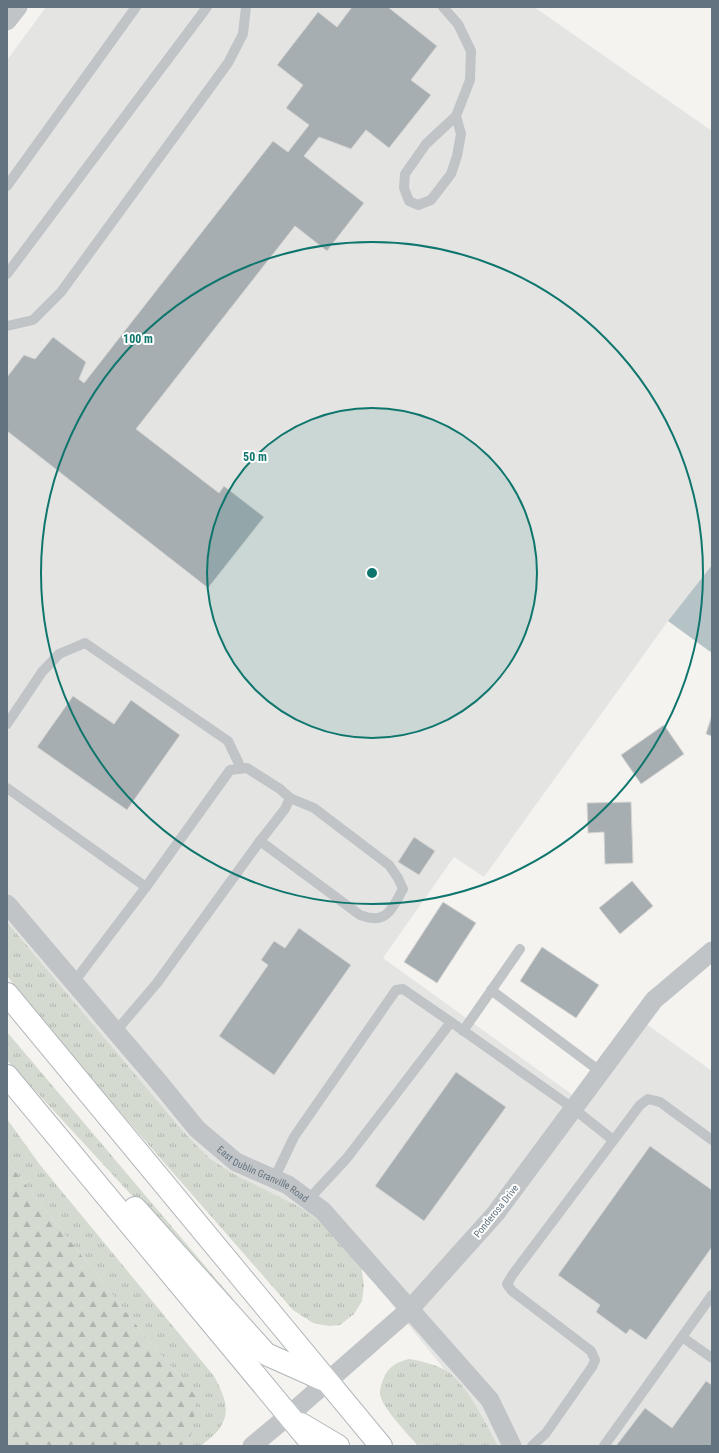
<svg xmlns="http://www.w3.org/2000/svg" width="719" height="1453" viewBox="0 0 719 1453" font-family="'Roboto Condensed',sans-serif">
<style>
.built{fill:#e4e5e3}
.grass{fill:url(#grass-tufts)}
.forest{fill:url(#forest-firs)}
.water{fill:#b6c3c6}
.building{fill:#a6aeb2;stroke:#d5d4d2}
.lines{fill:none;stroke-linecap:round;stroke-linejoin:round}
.primary-casing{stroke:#b1b6b9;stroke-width:24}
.service{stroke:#c1c4c7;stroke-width:10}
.minor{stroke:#c1c4c7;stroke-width:19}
.primary{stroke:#fff;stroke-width:22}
.ring{fill:none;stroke:#0f766e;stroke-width:2}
.labels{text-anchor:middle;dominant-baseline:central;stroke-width:4;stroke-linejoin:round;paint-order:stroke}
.street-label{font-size:10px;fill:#637480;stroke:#fff}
.centre{fill:#0f766e;stroke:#fff;stroke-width:2}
.ring-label{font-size:12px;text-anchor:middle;font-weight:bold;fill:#0f766e;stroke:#fff;stroke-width:4;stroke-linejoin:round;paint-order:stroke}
</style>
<defs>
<pattern id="grass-tufts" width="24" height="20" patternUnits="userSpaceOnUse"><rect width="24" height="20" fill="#d4dad0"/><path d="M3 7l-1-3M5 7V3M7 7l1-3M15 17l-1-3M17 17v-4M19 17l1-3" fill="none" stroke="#b0b5ae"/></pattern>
<pattern id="forest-firs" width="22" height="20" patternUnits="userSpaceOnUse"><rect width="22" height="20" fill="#d4dad0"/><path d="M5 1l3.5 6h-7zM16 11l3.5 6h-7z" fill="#b0b5ae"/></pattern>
</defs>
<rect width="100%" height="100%" fill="#f4f3ef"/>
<polygon class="built" points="46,7 534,7 712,131 712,565 668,621 484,877 454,857 383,958 577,1098 638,1018 712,1071 712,1446 498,1446 481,1413 461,1384 444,1369 361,1266 300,1207 234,1174 209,1158 182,1130 7,922 7,60"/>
<g class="grass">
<polygon points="7,922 182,1130 209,1158 234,1174 300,1207 326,1226 361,1266 364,1285 362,1301 354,1314 340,1325 329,1326 313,1323 293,1310 107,1097 7,976"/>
<polygon points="7,1032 233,1299 229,1301 7,1060"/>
<path d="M 7,1119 L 40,1165 L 214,1376 C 222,1392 232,1409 221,1426 C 217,1434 207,1440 201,1446 L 185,1446 L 191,1435 L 186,1384 L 145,1336 L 7,1161 Z"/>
<path d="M 410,1359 C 421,1361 433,1364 443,1369 C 465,1379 487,1425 498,1446 L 418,1446 C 409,1435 380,1406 380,1393 C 380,1387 383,1380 385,1375 C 391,1365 399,1361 410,1359 Z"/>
</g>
<polygon class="forest" points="7,1161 145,1336 186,1384 197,1398 191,1435 185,1446 7,1446"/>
<polygon class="water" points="712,565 712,653 668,621"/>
<g class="building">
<polygon points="352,7 388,7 437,46 411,80 431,95 389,148 366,130 351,149 319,137 304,156 364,203 327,251 295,226 136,429 219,493 224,486 264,517 208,588 7,431 7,377 24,355 35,359 53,337 86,362 79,379 84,383 273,141 288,152 309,125 286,108 303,85 277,65 318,12 337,27"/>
<polygon points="73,696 114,724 131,700 180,735 127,810 37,747"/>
<polygon points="712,715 712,736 706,734"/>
<polygon points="664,725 684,754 641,784 621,755"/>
<polygon points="631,802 633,863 605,864 604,832 588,833 587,803"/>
<polygon points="414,837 435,851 419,875 398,862"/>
<polygon points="632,881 653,906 620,934 599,908"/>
<polygon points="443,902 476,923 437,983 404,962"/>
<polygon points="299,928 351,965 274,1075 219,1036 268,965 261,960 274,941 285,948"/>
<polygon points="542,947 599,985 576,1018 520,981"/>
<polygon points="456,1072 506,1107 424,1221 375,1186"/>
<polygon points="650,1146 712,1190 712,1247 646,1340 630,1329 626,1334 596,1312 600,1305 558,1275"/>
<polygon points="706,1381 712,1385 712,1446 616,1446 645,1408 672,1428"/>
</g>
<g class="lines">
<defs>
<g id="primary">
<polyline points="7,994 381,1446"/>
<polyline points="7,1076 314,1446"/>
<polyline points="135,1208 266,1354 322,1379"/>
<polyline points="301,1424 338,1446"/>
</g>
</defs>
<use href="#primary" class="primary-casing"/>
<g class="service">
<polyline points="443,7 458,24 471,51 470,80 456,116 426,144 405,174 404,188 409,201 418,205 431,200 451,174 457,156 461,134 456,116"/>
<polyline points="7,186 136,7"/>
<polyline points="7,274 207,7"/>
<polyline points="7,326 33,320 61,292 228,63 243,34 246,7"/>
<polyline points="7,724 42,672 59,654 85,643 228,741 241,768"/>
<polyline points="7,788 146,887"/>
<path d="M 260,841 L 360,915 C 364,916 368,918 372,918 C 389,921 396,901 403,889 L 398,878 L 389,865 L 314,808 L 290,798"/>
<polyline points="74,982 146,887 230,770 247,768 280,789 290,798 285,809 260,841 157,983 116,1031"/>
<polyline points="491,990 601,1072"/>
<polyline points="463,1031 520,949"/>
<polyline points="274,1179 294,1137 396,990 403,989 451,1022"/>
<polyline points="308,1200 347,1158 451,1022 574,1109 613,1140"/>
<polyline points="682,1337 712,1358"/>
<polyline points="532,1446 546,1433 592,1367 595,1360 591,1351 512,1291 507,1284 513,1274 640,1105 648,1099 660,1102 712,1140"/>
<polyline points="604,1446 712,1295"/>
</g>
<g class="minor">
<polyline points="7,21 18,7"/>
<path id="s1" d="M 7,904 L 157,1080 L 197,1129 L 236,1162 L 288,1185 L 323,1211 L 490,1400 L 512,1446"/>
<polyline points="252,1446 288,1416 410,1309 496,1213 654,1000 712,951"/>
</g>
<use href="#primary" class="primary"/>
</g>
<circle cx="372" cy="573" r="165" fill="#0f766e" fill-opacity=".12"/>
<g class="ring">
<circle cx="372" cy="573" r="165"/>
<circle cx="372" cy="573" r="331"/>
</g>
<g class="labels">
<g class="street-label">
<text stroke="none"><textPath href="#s1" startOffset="375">East Dublin Granville Road</textPath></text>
<text transform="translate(496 1211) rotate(-51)">Ponderosa Drive</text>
</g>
</g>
<circle cx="372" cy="573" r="6" class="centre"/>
<g class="ring-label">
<text x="138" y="343">100 m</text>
<text x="255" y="461">50 m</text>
</g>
<rect width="719" height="1453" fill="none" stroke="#637480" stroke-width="16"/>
</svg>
